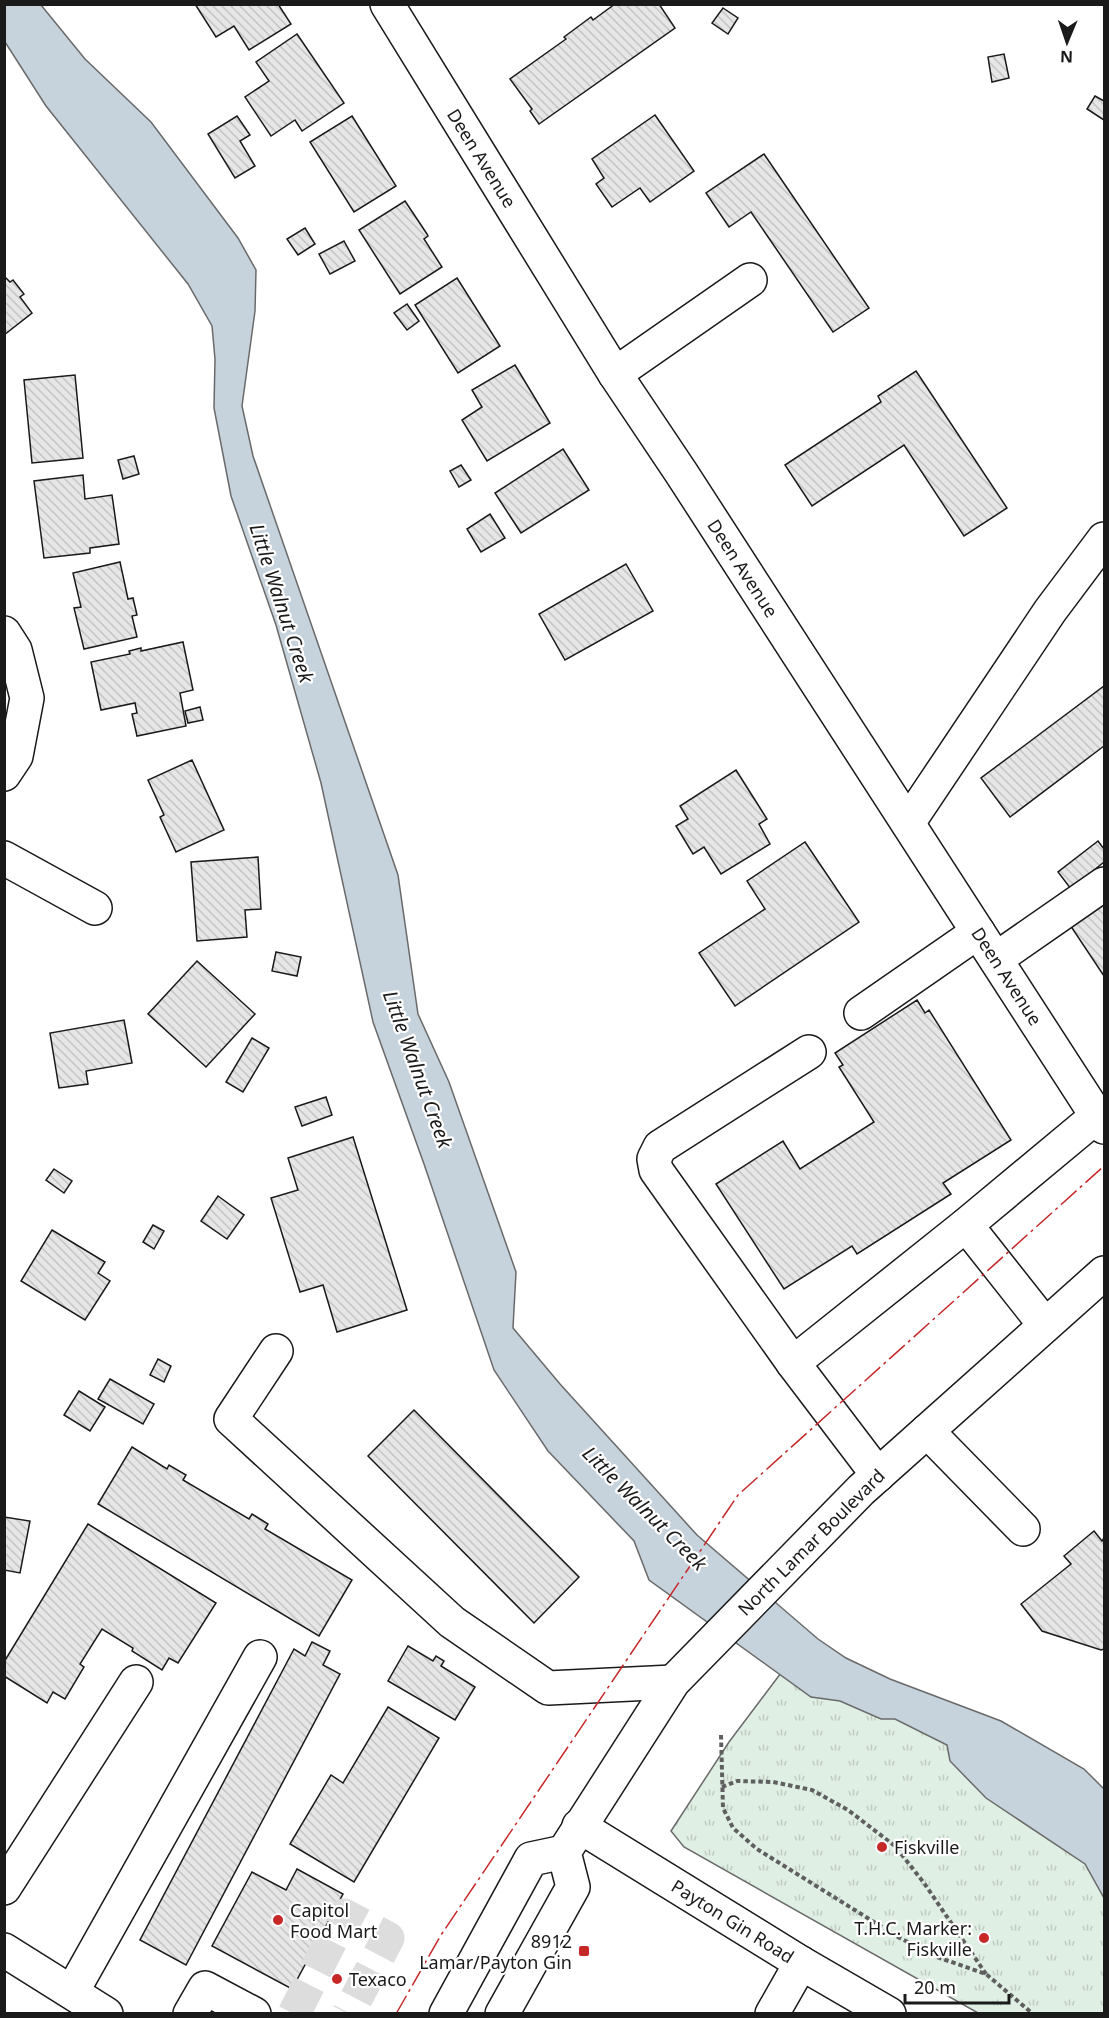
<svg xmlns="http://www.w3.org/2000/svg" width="1109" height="2018" viewBox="0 0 1109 2018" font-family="'Noto Sans',sans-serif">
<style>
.grass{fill:url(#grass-tufts);stroke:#6a6a6a;stroke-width:1.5}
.water{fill:#c6d2dc;stroke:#6a6a6a;stroke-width:1.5}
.building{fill:url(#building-back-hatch);stroke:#1a1a1a;stroke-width:1.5}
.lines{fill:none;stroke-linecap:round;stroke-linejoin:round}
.minor-tunnel{stroke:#ddd;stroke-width:33;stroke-dasharray:33 16;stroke-linecap:butt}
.minor-casing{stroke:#1a1a1a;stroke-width:36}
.major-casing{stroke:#1a1a1a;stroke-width:36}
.path{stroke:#5f5f5f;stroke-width:4;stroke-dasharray:4.5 3;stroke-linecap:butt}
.minor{stroke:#fff;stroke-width:33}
.major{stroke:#fff;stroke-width:33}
.power{stroke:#c62828;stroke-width:1.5;stroke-dasharray:21 4.5 3 4.5;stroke-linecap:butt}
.poi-dot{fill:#c62828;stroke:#fff;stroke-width:2}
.labels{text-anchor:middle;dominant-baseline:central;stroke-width:4.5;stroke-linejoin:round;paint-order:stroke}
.street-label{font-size:18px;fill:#1a1a1a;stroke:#fff}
.poi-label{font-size:18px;fill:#1a1a1a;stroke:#fff;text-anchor:start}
.water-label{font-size:20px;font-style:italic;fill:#1a1a1a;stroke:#fff}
</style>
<defs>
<pattern id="grass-tufts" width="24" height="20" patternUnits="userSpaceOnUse" patternTransform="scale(1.5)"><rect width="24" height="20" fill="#e0efe3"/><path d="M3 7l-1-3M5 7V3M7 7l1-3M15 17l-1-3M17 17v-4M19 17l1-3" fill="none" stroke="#c0ccc2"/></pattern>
<pattern id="building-back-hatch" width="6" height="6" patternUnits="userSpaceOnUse" patternTransform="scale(1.5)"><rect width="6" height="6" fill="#e6e6e6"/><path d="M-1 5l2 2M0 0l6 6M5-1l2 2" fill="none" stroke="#c5c5c5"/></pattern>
</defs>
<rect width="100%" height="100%" fill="#fff"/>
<polygon class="grass" points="793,1657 1104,1792 1104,2013 978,2013 684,1847 671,1831 729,1742"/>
<polygon class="water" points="4,5 41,5 85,59 151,122 238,238 256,270 255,311 242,406 253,456 398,875 418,1014 449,1082 516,1272 513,1328 560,1384 697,1535 818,1639 846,1658 890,1679 1001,1721 1084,1769 1104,1789 1104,1898 1085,1864 986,1798 950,1761 947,1745 895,1719 881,1719 840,1701 811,1697 649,1580 634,1541 548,1451 494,1370 424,1164 373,1022 321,783 276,625 231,496 214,408 215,359 212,326 188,284 46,106 5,42"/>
<g class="building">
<polygon points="195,4 278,4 291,24 249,50 234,26 216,37"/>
<polygon points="615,4 659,4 675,28 539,124 530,111 532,109 510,79 566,39 564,37 591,17 593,20"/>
<polygon points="723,8 738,18 728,34 712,23"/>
<polygon points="297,34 344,103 302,131 295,120 271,136 245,97 269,81 256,62"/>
<polygon points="1004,54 1009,78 992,82 988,57"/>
<polygon points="1095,96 1104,101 1104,120 1087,109"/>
<polygon points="655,115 694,171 650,202 640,188 612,207 596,184 604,178 592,159"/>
<polygon points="237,116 250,135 240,141 255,166 235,178 208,134"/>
<polygon points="352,116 396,186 354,212 310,142"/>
<polygon points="764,154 869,308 833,332 751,212 729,227 706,193"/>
<polygon points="405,201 427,234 428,236 424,239 442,267 400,294 359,230"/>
<polygon points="305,228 315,244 298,255 287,239"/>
<polygon points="344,241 355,261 330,274 319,254"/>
<polygon points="4,276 10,282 13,280 24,294 20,297 32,313 4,335"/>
<polygon points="457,278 500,346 458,373 415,305"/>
<polygon points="407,304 419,321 407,330 394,313"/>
<polygon points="515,365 550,423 487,461 462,420 482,407 472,390"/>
<polygon points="916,371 1007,508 964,536 904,445 812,506 785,465 881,402 878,396"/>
<polygon points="75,375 83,458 32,463 24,380"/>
<polygon points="563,449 589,490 521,533 495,493"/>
<polygon points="134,456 139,474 123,479 118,460"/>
<polygon points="461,465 471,480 459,487 450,471"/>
<polygon points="83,475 85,499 112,495 119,544 90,548 90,553 44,558 34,481"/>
<polygon points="490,514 505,538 481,552 467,529"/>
<polygon points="120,562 128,599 133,598 137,615 132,616 137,637 84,649 74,608 81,607 73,573"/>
<polygon points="626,564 653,611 565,660 539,614"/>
<polygon points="183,642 193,690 180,693 186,726 137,736 132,714 137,713 135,703 101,710 91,662 130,654 129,651 141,648 141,651"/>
<polygon points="1104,686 1104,746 1010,817 981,778"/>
<polygon points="200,707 203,720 188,723 185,711"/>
<polygon points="192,760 224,830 176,852 160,817 164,815 148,780"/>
<polygon points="736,770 767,819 759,824 770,844 721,874 704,847 693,854 676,826 688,819 680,806"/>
<polygon points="1098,841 1104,849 1104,862 1071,889 1058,872"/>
<polygon points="805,842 859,922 735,1006 699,953 765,909 747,881"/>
<polygon points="258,857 261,909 245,910 247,937 197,941 191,862"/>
<polygon points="1104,894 1104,976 1066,919"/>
<polygon points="276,952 301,957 297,976 272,971"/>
<polygon points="197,961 255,1014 206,1067 148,1014"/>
<polygon points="917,1000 925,1013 929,1010 1011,1140 943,1183 951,1194 857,1254 852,1246 784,1289 716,1184 783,1141 800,1169 874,1122 839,1067 843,1065 835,1053"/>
<polygon points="124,1020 132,1063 86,1071 88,1084 59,1088 50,1033"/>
<polygon points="252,1038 269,1048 243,1092 226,1082"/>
<polygon points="326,1097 332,1115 302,1126 295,1107"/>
<polygon points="353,1137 407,1310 337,1332 323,1285 300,1292 271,1198 298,1190 288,1158"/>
<polygon points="54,1169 72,1181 64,1193 46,1180"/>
<polygon points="218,1196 244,1215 227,1239 201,1221"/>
<polygon points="153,1225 164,1231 154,1249 143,1242"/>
<polygon points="52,1230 105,1262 98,1273 110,1281 85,1320 21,1281"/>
<polygon points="158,1359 171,1366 164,1382 150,1375"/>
<polygon points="110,1379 154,1404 143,1424 98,1399"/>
<polygon points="79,1391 105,1407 90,1431 64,1415"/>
<polygon points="414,1410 579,1577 534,1623 368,1456"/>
<polygon points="132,1447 167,1469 169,1465 186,1475 183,1480 249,1519 252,1514 268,1524 265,1529 352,1580 319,1636 98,1504"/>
<polygon points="4,1517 30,1521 20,1573 4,1570"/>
<polygon points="88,1524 216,1603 178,1663 169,1658 162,1670 132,1651 133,1648 102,1629 80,1664 84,1667 65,1699 53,1692 47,1703 4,1676 4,1662"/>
<polygon points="1094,1531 1102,1541 1104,1538 1104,1649 1101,1650 1042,1631 1021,1604 1071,1564 1064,1556"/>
<polygon points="312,1642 330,1651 323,1665 340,1674 186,1965 140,1940 294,1649 305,1656"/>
<polygon points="408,1646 433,1661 436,1656 444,1661 441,1666 475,1687 455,1720 388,1681"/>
<polygon points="388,1707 439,1738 354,1882 290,1844 331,1775 343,1783"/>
<polygon points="297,1869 343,1894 292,1989 212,1946 252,1872 286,1890"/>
</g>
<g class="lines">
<polyline class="minor-tunnel" points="294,2014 344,1915 388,1938 348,2014"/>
<defs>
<g id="minor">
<polyline points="387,4 615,374 682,474 1104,1127"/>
<polyline points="615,374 750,280"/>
<polyline points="4,633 15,650 27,698 16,756 4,774"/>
<polyline points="908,823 1050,611 1104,539"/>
<polyline points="4,858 95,908"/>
<polyline points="996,959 1104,884"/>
<polyline points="861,1013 978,932"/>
<polyline points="966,1225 1045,1325"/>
<polyline points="276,1351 231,1419 452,1622 548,1688 673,1682"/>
<polyline points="793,1363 656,1170 654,1159 660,1147 809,1052"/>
<polyline points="927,1431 1023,1529"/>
<polyline points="878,1475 793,1363 966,1225 1097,1116"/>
<polyline points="579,1826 801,1963 889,2014"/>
<polyline points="4,1888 136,1682"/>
<polyline points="4,1950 106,2014"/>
<polyline points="72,1992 260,1657"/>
<polyline points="190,2014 205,1988 254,2014"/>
<polyline points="772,2014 801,1963"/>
</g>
<g id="major">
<polyline points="446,2014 531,1859 564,1852"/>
<polyline points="502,2014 573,1887 564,1852 673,1682 861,1490 1104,1273"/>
</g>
</defs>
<use href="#minor" class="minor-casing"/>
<use href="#major" class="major-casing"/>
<g class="path">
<polyline points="721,1735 723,1808 733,1828 757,1849 898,1937 937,1957 986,1974 1033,2014"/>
<polyline points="722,1787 737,1781 773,1782 812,1790 848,1810 895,1846 924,1883 986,1974"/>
</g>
<use href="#minor" class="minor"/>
<use href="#major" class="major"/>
<polyline class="power" points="396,2014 441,1935 738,1495 1104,1166"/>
</g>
<g class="poi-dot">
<circle cx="882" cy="1847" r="6"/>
<circle cx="278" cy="1920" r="6"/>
<circle cx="984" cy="1938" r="6"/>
<rect x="578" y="1945" width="12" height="12" rx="3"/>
<circle cx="337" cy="1979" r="6"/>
</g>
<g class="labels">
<g class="street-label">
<text transform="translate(482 158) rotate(58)">Deen Avenue</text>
<text transform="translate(743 568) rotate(57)">Deen Avenue</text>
<text transform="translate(1007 976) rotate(57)">Deen Avenue</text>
<text transform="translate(811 1542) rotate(-45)">North Lamar Boulevard</text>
<text transform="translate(733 1921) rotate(32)">Payton Gin Road</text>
</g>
<g class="poi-label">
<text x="894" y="1847">Fiskville</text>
<text x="290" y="1910">Capitol<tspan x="290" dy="21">Food Mart</tspan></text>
<text x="972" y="1928" text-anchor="end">T.H.C. Marker:<tspan x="972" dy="21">Fiskville</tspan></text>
<text x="572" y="1941" text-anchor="end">8912<tspan x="572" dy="21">Lamar/Payton Gin</tspan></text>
<text x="349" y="1979">Texaco</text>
</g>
<g class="water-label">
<text transform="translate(282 603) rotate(72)">Little Walnut Creek</text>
<text transform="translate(418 1069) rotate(70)">Little Walnut Creek</text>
<text transform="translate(645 1508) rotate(45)">Little Walnut Creek</text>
</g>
</g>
<rect width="1109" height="2018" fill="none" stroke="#1a1a1a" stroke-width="12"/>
<g transform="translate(1067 42) rotate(182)" stroke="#ffffff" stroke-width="4.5" paint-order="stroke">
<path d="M0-4.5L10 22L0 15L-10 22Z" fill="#1a1a1a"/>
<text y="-9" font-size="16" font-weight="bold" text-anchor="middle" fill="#1a1a1a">N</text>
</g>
<path d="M905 1994v9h104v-9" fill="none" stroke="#1a1a1a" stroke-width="3"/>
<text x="914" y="1994" font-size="18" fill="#1a1a1a" stroke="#ffffff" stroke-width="4.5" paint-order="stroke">20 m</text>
</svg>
